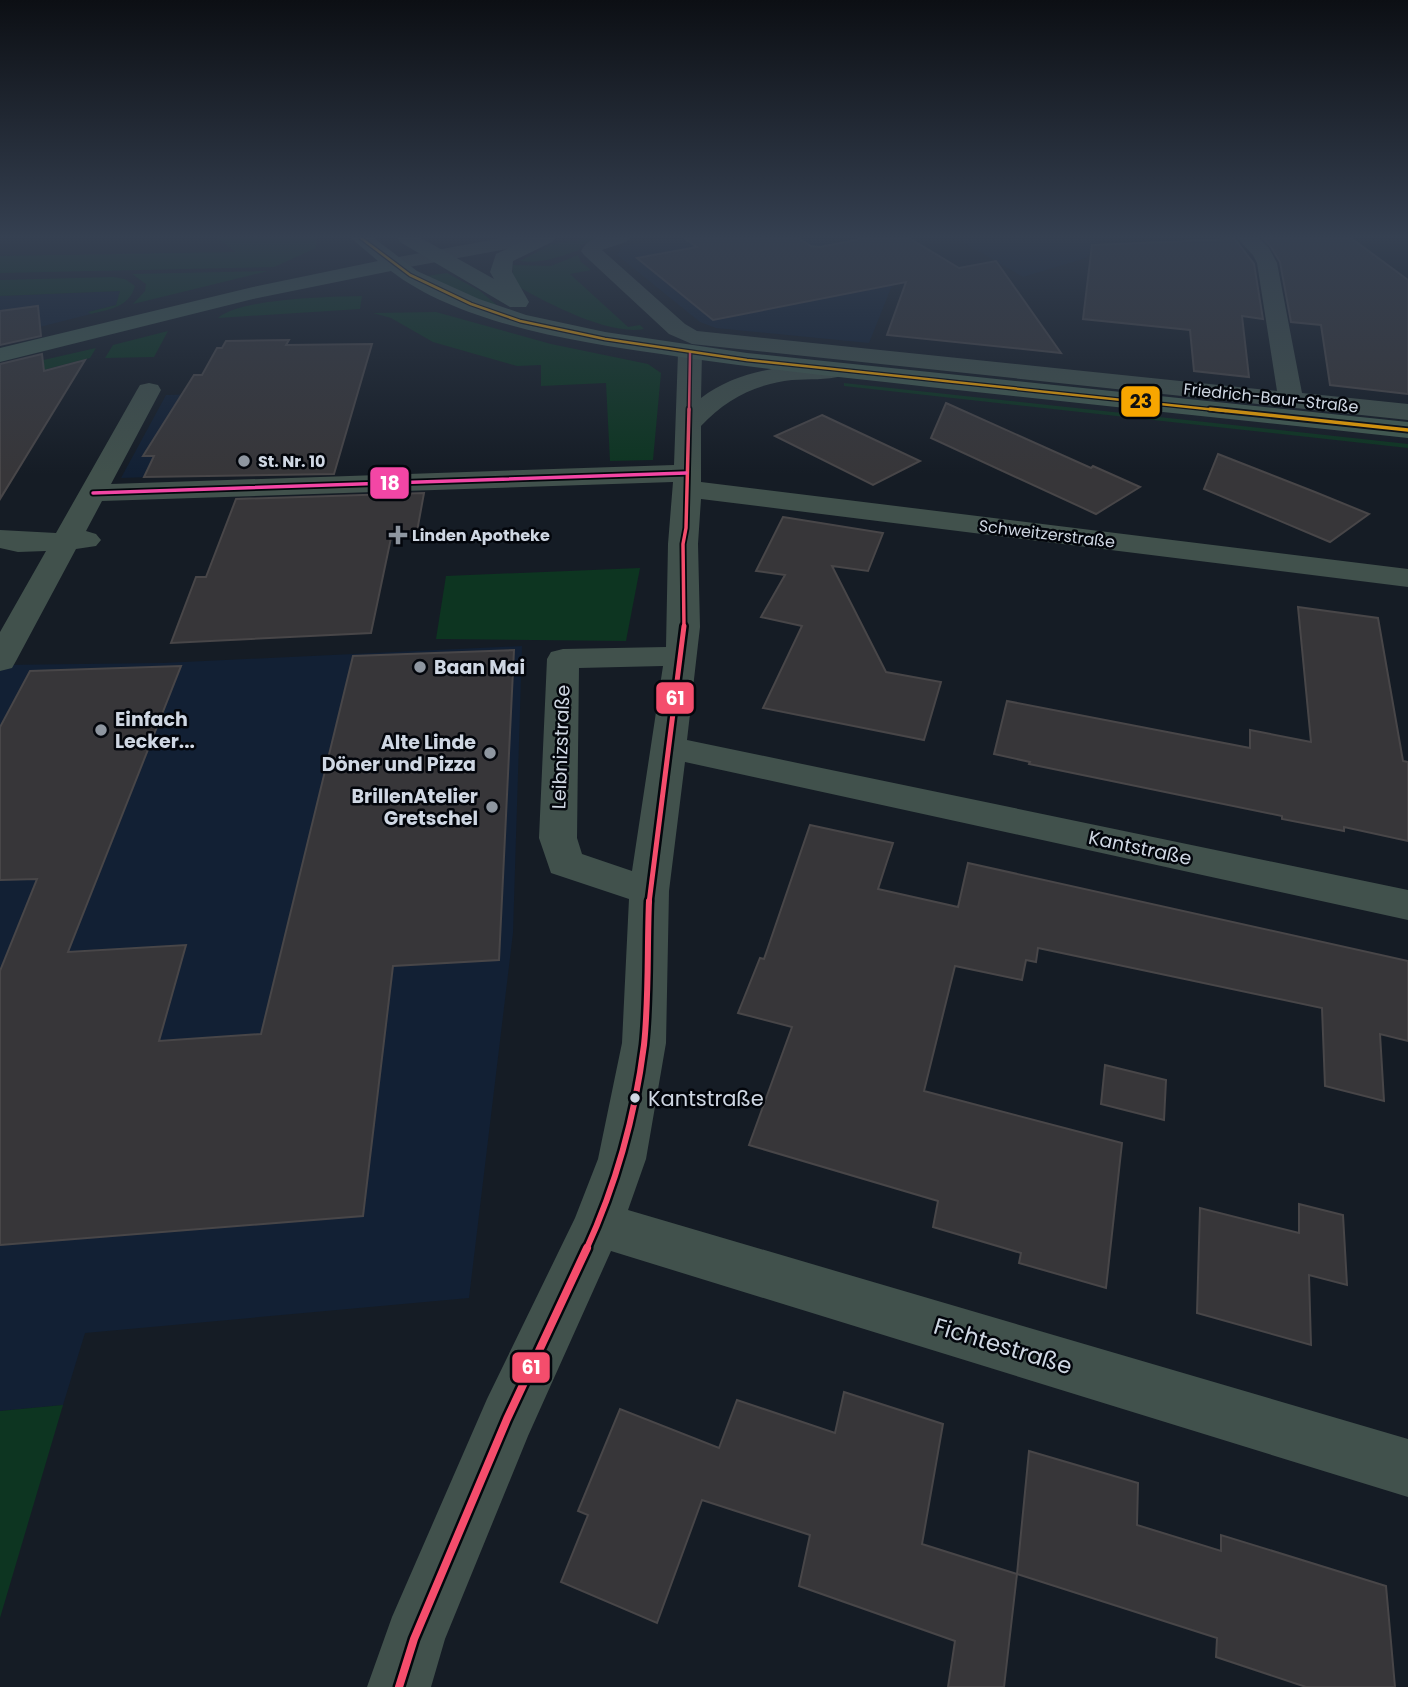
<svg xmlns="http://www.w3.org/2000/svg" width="1408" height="1687" viewBox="0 0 1408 1687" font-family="Poppins,sans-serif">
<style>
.built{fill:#122034}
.green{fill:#0d3521}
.building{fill:#373639;stroke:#484648;stroke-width:2}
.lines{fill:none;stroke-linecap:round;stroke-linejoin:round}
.minor{fill:#41514c;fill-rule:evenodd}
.major{fill:#435c51;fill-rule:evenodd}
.bus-1-far4-casing{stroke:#03060c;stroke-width:5}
.bus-1-far3-casing{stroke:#03060c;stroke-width:7}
.bus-1-far2-casing{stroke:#03060c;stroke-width:10}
.bus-1-far1-casing{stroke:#03060c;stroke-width:11}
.bus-1-casing{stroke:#03060c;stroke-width:13}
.bus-2-far1-casing{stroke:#03060c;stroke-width:5}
.bus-2-casing{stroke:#03060c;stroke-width:7}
.bus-3-casing{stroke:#03060c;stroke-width:7}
.bus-1-far4{stroke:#f44d6c;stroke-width:2.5}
.bus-1-far3{stroke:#f44d6c;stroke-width:3.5}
.bus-1-far2{stroke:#f44d6c;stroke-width:5}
.bus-1-far1{stroke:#f44d6c;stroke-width:6}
.bus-1{stroke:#f44d6c;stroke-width:8}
.bus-2-far1{stroke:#f7a600;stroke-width:2.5}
.bus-2{stroke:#f7a600;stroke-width:3.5}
.bus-3{stroke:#f346a5;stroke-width:3.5}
.poi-dot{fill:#8e96a0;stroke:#03060c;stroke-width:2.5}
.bus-dot{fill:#cfd7e3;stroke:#03060c;stroke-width:2.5}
.labels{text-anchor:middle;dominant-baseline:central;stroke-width:5;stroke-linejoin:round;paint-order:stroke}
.far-street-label{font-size:16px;fill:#cfd7e3;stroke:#03060c}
.far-poi-label{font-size:16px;font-weight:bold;fill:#cfd7e3;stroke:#03060c;text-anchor:start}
.poi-label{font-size:19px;font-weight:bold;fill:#cfd7e3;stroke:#03060c;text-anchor:start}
.street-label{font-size:19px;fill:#cfd7e3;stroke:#03060c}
.near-bus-label{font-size:21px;fill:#cfd7e3;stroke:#03060c;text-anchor:start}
.near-street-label{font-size:23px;fill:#cfd7e3;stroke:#03060c}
.line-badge{stroke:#03060c;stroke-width:2.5}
.badge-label{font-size:19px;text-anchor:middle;font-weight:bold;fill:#fff}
.pale-badge-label{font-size:19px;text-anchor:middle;font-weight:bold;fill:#111}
</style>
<rect width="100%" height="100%" fill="#151c25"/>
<g class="built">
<polygon points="665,238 825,238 893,283 869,343 716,328 700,322 617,255 622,246"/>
<polygon points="956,238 1091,238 1100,243 1086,258 1023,277"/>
<polygon points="121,291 116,305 89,312 91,314 0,337 0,296"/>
<polygon points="244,393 206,475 121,478 166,395"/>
<polygon points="522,646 513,933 469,1298 85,1333 63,1405 0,1411 0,665 163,663"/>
</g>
<g class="green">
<polygon points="217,238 317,238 316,248 274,267 0,273 0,256 236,252"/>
<path d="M 587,238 L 601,238 L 581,245 L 579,250 C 559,257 541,264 520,261 L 552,244 Z"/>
<path d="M 578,255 L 581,262 L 591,270 L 570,274 L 628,327 L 640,325 L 644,329 C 608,336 543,301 512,283 L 513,265 L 551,266 Z"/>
<polygon points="268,271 133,304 145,291 146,284 132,274"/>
<polygon points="447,273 480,291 499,307 494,308 427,276"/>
<path d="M 113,277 L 125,279 L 135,286 C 129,307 111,309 91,314 L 88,312 L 116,305 L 120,291 L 0,296 L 0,280 Z"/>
<path d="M 362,296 L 360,309 L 218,318 C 242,298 329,297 362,296 Z"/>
<polygon points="436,312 551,344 648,364 661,373 653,460 610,461 606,383 541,386 541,365 517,366 433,342 391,318 373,313"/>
<polygon points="168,331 154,357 105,358 113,345"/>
<polygon points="96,348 90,358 24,375 17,366"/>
<polygon points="844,383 1408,444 1408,448 844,386"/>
<polygon points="640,568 626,641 436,639 446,576"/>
<polygon points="63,1405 0,1618 0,1411"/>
</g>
<g class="building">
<polygon points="684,238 798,238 811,246 820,247 866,238 909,238 959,268 996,261 1061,353 887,335 906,282 713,320 637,258 697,247"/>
<polygon points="1263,238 1351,238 1408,280 1408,394 1330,385 1321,325 1291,322 1280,262 1271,247"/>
<polygon points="1235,239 1254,264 1263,319 1242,316 1249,377 1194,371 1190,330 1083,319 1092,245"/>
<polygon points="38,306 41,336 0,345 0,311"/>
<polygon points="289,340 286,345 372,344 334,474 144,477 154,456 143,456 194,375 202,375 217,348 222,348 226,341"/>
<polygon points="42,354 44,371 85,360 0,499 0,364"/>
<polygon points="946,403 1091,468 1093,466 1140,487 1096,514 931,438"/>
<polygon points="822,415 920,461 873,485 775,436"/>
<polygon points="1218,454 1315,492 1369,514 1330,542 1204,489"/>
<polygon points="424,493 416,537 391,538 371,633 171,643 196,577 206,577 236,499"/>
<polygon points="783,517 883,533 868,571 832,566 886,672 941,682 924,740 763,708 802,626 761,617 785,575 756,571"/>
<polygon points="1298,607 1378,618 1403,761 1408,762 1408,841 1344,827 1344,831 1282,819 1282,816 1029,764 1030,762 994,754 1007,701 1250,748 1250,730 1311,742"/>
<polygon points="514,650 499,960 393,966 363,1216 0,1245 0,971 37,879 0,880 0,727 30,671 181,666 68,952 186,945 159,1041 261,1034 353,656"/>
<polygon points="810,825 893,843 878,889 958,907 968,863 1408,961 1408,1041 1380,1034 1384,1101 1325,1086 1322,1008 1038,948 1036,962 1026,960 1022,980 955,966 924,1091 1122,1143 1106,1288 1019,1263 1021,1253 933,1227 938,1201 749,1145 792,1027 738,1013 760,958 764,959"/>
<polygon points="1105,1065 1166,1080 1164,1120 1101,1104"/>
<polygon points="1299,1204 1343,1215 1347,1285 1309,1275 1311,1345 1197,1313 1200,1208 1299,1233"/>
<polygon points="844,1392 943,1424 922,1544 1017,1574 1004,1687 948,1687 955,1641 799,1586 810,1535 702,1500 657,1623 561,1582 588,1515 578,1511 620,1409 719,1448 737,1400 835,1433"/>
<polygon points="1029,1451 1138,1483 1137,1525 1221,1551 1221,1535 1386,1586 1395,1687 1306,1687 1216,1657 1217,1638 1017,1574"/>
</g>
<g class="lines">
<g class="minor">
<polygon points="502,238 544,238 541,242 534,244 393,270 386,268 383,264 386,260 393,258"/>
<path d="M 597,238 L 629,238 L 626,242 L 602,250 L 685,324 L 697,331 L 1277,391 L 1257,263 L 1253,255 L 1237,238 L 1259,238 L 1269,248 L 1277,263 L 1302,393 L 1408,404 L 1408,420 L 692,344 L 669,334 L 584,255 L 581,251 C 585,244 589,240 597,238 Z"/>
<path d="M 690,346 L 698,348 L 702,353 L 701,398 C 739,369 787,365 833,364 L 842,366 L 845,371 L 842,376 C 826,380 809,379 792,380 C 756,384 726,399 701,426 L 701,482 L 1408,569 L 1408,587 L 701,499 L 698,544 L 700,627 L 687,740 L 1408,890 L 1408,920 L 685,762 L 669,891 L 666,1043 L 646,1159 L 628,1210 L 1408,1439 L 1408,1497 L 611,1251 L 528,1436 L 445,1639 L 431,1687 L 367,1687 L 392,1617 L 487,1399 L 575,1218 L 598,1159 L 622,1043 L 629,899 L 551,873 L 539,838 L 547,659 L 551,652 L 563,649 L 666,647 L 668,544 L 673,482 L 102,501 L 86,531 L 96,534 L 101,540 L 96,546 L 76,549 L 16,661 L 12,668 L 0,671 L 0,632 L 46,551 L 18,552 L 0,548 L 0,530 L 56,533 L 137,390 L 140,385 L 149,383 L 158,385 L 161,390 L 111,484 L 674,465 L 678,353 L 682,348 ZM 663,666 L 632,871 L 582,854 L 577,838 L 579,668 Z"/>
</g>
<g class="major">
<path d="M 351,238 L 374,238 L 417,271 L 479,299 L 526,315 L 605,332 L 747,353 L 1408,422 L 1408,438 C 1248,421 1089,404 929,387 C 840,377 750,368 661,354 C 577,342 460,324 391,271 L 253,299 L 0,362 L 0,348 L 253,287 L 378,261 Z"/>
<polygon points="397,238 421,238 494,279 490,272 496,254 529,238 555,238 552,242 513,261 512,272 529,302 526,307 510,307 400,242"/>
</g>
<defs>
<polyline id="bus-1-far4" points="689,411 690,353"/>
<polyline id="bus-1-far3" points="684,628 683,544 686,528 689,409"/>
<polyline id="bus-1-far2" points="649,903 684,626"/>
<path id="bus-1-far1" d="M 586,1250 C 616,1185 635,1116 644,1045 C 649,998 647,948 649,901"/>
<polyline id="bus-1" points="399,1687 414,1639 507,1419 587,1248"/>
<polyline id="bus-2-far1" points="361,238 410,275 471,304 520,321 605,339 747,360 1226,411"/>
<polyline id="bus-2" points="1210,409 1408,430"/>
<polyline id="bus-3" points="93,493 686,473"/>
</defs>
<use href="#bus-1-far4" class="bus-1-far4-casing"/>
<use href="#bus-1-far3" class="bus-1-far3-casing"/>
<use href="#bus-1-far2" class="bus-1-far2-casing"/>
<use href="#bus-1-far1" class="bus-1-far1-casing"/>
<use href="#bus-1" class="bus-1-casing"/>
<use href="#bus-2-far1" class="bus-2-far1-casing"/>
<use href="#bus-2" class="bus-2-casing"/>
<use href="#bus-3" class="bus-3-casing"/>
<use href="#bus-1-far4" class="bus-1-far4"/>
<use href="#bus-1-far3" class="bus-1-far3"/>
<use href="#bus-1-far2" class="bus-1-far2"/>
<use href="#bus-1-far1" class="bus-1-far1"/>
<use href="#bus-1" class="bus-1"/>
<use href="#bus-2-far1" class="bus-2-far1"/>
<use href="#bus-2" class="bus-2"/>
<use href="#bus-3" class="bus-3"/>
</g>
<linearGradient id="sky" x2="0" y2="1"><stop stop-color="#0c0f14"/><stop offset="0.5" stop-color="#354051"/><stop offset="1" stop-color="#354051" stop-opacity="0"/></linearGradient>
<rect width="1408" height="474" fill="url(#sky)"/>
<g class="poi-dot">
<circle cx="244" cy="461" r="7"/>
<path d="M394.5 524.5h7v7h7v7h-7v7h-7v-7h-7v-7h7z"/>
<circle cx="420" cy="667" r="7"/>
<circle cx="101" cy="730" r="7"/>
<circle cx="490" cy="753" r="7"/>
<circle cx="492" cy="807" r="7"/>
</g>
<circle class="bus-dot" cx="635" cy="1098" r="6"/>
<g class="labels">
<g class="far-street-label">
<text transform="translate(1271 398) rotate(6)">Friedrich-Baur-Straße</text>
<text transform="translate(1047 534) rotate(7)">Schweitzerstraße</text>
</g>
<g class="far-poi-label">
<text x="258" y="461">St. Nr. 10</text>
<text x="412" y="535">Linden Apotheke</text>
</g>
<g class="poi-label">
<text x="434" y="667">Baan Mai</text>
<text x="115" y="719">Einfach<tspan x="115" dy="22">Lecker...</tspan></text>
<text x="476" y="742" text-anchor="end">Alte Linde<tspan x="476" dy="22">Döner und Pizza</tspan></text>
<text x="478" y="796" text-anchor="end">BrillenAtelier<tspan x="478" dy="22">Gretschel</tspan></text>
</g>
<g class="street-label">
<text transform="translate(561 747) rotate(-88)">Leibnizstraße</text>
<text transform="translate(1140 848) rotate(12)">Kantstraße</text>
</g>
<g class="near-bus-label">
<text x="648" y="1098">Kantstraße</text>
</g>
<g class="near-street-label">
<text transform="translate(1003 1346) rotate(17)">Fichtestraße</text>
</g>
</g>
<g class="line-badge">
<rect x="1120" y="385" width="41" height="33" rx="7" fill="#f7a600"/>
<rect x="369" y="466" width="41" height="34" rx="7" fill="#f346a5"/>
<rect x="655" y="681" width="40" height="34" rx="7" fill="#f44d6c"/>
<rect x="511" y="1351" width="40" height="33" rx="7" fill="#f44d6c"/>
</g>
<g class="badge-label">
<text x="390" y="490">18</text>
<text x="675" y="705">61</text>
<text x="531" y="1374">61</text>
</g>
<g class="pale-badge-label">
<text x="1141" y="408">23</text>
</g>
</svg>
